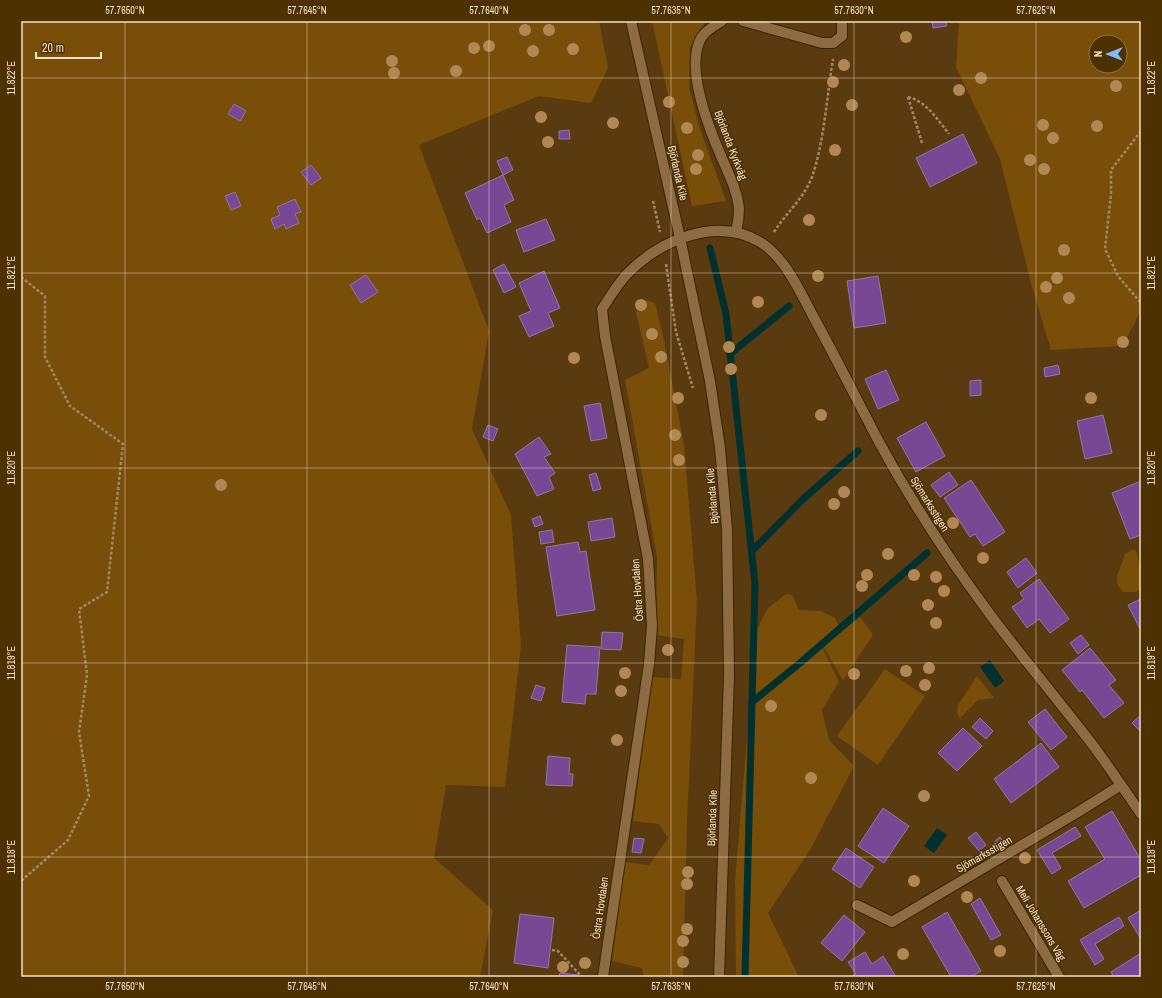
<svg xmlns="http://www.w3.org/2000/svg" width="1162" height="998" viewBox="0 0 1162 998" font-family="'Archivo Narrow',sans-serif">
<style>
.green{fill:#784e08;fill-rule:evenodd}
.water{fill:#00312f}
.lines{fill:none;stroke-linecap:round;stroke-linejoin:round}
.stream{stroke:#00312f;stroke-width:7}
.building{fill:#784894;stroke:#9277a3}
.lane-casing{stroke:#3a2302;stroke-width:12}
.street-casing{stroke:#3a2302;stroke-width:12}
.path{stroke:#a28867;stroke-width:2.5;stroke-dasharray:3 2;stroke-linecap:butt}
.lane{stroke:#8e6c42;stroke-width:10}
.street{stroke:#8e6c42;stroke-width:10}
.tree{fill:#b18854}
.ticks{fill:none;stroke:#f3e0ca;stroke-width:1;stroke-opacity:0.45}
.labels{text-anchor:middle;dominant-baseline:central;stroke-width:3;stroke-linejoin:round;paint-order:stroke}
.street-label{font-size:11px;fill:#f3e0ca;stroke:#4e3101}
.neatline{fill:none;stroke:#f3e0ca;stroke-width:1.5}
.ticks-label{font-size:10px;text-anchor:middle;fill:#f3e0ca}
</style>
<rect width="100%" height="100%" fill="#5a3b0f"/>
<g class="green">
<polygon points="21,21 599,21 608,68 591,103 539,96 419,145 489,331 472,429 511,515 521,645 505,787 446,785 434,858 493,910 480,977 21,977"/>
<polygon points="652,21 706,21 690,47 689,88 699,126 726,201 692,206"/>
<path d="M 959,21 L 1141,21 L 1141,310 L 1123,346 L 1051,350 L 1031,283 L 1000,159 L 956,67 ZM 1096,42 L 1120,42 L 1120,66 L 1096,66 Z"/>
<polygon points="647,300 655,303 664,340 684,445 697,602 687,822 683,977 644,977 642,968 612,961 625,862 649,865 668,838 659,824 633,821 652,677 681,679 684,639 656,635 657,557 625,380 649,368 636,312"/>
<polygon points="1131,550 1136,550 1141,570 1141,588 1136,592 1123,592 1117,584 1117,576 1125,554"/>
<polygon points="786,594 792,595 799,610 821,611 835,618 839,627 820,643 839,682 822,710 829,740 854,766 810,850 768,913 799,977 736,977 735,881 756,631 768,608"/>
<polygon points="860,617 873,635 843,680 823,646"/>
<polygon points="885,669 925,696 878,765 837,736"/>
<polygon points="977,676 994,698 978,700 960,718 957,714 958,705"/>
</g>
<g class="water">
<polygon points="990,660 1004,681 995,688 980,667"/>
<polygon points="937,828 947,835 934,853 924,846"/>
</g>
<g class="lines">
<g class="stream">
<polyline points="710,248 726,314 755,584 745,977"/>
<polyline points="730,354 789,306"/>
<polyline points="752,551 803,499 858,451"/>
<polyline points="752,702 800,663 927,553"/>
</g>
</g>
<g class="building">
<polygon points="932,21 946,21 947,26 933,28"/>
<polygon points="234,104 246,111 240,121 228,114"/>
<polygon points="569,130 570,139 559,139 559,131"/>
<polygon points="963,134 977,163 930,187 916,158"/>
<polygon points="507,157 513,170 503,175 497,161"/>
<polygon points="311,165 321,178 311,185 301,172"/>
<polygon points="503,175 514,200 504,205 511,222 487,233 480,218 477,220 465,193"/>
<polygon points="235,192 241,206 231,210 225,196"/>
<polygon points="295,199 301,212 295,214 299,223 286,229 284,224 275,229 271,219 280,215 277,207"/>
<polygon points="546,219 555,240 524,252 516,230"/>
<polygon points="504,264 516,287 504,293 493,270"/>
<polygon points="544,271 560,308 548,313 554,326 529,337 519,316 531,311 519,283"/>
<polygon points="366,275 378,292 361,303 350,285"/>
<polygon points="878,276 886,323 854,328 847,281"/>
<polygon points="1058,365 1060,374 1045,377 1044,368"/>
<polygon points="886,370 899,400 878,409 865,379"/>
<polygon points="981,380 981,395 970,396 970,381"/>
<polygon points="600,403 607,438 591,441 584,406"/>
<polygon points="1103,415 1112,453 1085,459 1077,421"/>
<polygon points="926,422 945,456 916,472 897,438"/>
<polygon points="488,425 498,429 493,441 483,437"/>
<polygon points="539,437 551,454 544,457 555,473 549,477 554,489 537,496 515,454"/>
<polygon points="949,472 958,485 940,497 931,485"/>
<polygon points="596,473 601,489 593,491 589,475"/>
<polygon points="971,480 1005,532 983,546 975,534 970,537 944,498"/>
<polygon points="1141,481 1141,535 1130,539 1112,493"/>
<polygon points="540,516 543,524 535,527 532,519"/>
<polygon points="612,518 615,537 591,541 588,522"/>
<polygon points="552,530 554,542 541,544 539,532"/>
<polygon points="578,542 580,552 586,551 595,610 557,616 546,547"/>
<polygon points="1026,558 1037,573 1018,588 1007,572"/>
<polygon points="1039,579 1069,619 1050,633 1039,619 1027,628 1012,607 1024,599 1020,593"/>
<polygon points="1141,599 1141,631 1128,605"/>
<polygon points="602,632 623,633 621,650 601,649"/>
<polygon points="1081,635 1089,645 1078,654 1070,643"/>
<polygon points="567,645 600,647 596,694 586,694 585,704 562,702"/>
<polygon points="1090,648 1116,680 1109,685 1124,703 1104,718 1082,690 1080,692 1062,670"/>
<polygon points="536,685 545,688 541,701 531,698"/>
<polygon points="1045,709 1067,737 1051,750 1028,722"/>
<polygon points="1141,715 1141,732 1132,723"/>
<polygon points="980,718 993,731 986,739 972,727"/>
<polygon points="963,728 982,746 957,771 938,753"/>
<polygon points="1041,743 1059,767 1011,803 994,779"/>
<polygon points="548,756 570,758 569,774 573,774 572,786 546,785"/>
<polygon points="883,808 909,826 884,863 858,846"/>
<polygon points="1112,811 1141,860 1141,875 1084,908 1068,881 1105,859 1085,827"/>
<polygon points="1075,827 1081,836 1052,853 1061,868 1052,874 1037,850"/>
<polygon points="976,832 986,845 979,851 968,838"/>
<polygon points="1000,837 1003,842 997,846 994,842"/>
<polygon points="634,838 644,839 641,853 632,852"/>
<polygon points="846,848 874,867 860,888 832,869"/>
<polygon points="980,898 1001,935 991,940 971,904"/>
<polygon points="1141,910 1141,939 1128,918"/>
<polygon points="947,912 981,971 970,977 951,977 922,927"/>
<polygon points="520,914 554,918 548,968 514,963"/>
<polygon points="844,915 865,932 842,961 821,943"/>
<polygon points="1119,917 1124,926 1095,944 1104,959 1095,965 1080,940"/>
<polygon points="865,952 872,964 883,956 896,977 851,977 856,974 848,962"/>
<polygon points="1141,953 1141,977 1114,977 1111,972"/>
<polygon points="560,973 578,975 578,977 559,977"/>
</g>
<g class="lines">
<defs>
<polyline id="lane" points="1002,881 1059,977"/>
<g id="street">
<polyline points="631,21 680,238 710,381 720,448 727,529 729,675 719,977"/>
<path d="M 722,21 C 715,25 705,31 701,38 C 685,68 708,126 721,156 C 728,173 737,189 739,208 C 739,216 738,224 736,232"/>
<polyline points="743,21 822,43 833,43 842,36 842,21"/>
<polyline points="857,905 892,922 1078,812 1121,785"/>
<path d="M 603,977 L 649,664 L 652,626 L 648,559 L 605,336 L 602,309 C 610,297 618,283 628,273 C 661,240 716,216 760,242 C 785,257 800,292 813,316 C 836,358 857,400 879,442 C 911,501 949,559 989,613 C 1023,659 1061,703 1095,748 C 1111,770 1126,792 1141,814"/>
</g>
</defs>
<use href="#lane" class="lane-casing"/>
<use href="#street" class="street-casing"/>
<g class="path">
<path d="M 908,97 C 926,101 938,120 949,134"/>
<polyline points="908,97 922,143"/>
<polyline points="1141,131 1111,170 1111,194 1105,249 1118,276 1141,303"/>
<polyline points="653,201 660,232"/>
<path d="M 774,232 C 786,213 804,198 812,177 C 824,143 827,95 833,59"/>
<polyline points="666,264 676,332 693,388"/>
<polyline points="21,277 45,296 45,357 70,406 123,444 107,592 79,609 87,675 79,732 89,796 68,840 21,881"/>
<polyline points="552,950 558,951 582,977"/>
</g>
<use href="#lane" class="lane"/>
<use href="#street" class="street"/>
</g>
<g class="tree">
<circle cx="525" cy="30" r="6"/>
<circle cx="549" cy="30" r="6"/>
<circle cx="906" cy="37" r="6"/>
<circle cx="489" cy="46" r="6"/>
<circle cx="474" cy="48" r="6"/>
<circle cx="573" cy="49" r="6"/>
<circle cx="533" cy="51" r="6"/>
<circle cx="392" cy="61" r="6"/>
<circle cx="844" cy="65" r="6"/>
<circle cx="456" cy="71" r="6"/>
<circle cx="394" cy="73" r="6"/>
<circle cx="981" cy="78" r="6"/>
<circle cx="833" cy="82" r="6"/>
<circle cx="1116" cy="86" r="6"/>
<circle cx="959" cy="90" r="6"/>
<circle cx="669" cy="102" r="6"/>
<circle cx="852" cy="105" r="6"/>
<circle cx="541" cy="117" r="6"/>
<circle cx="613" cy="123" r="6"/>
<circle cx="1043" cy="125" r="6"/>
<circle cx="1097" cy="126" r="6"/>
<circle cx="687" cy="128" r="6"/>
<circle cx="1053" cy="138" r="6"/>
<circle cx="548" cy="142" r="6"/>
<circle cx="835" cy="150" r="6"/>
<circle cx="698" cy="155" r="6"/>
<circle cx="1030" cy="160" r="6"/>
<circle cx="696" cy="169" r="6"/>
<circle cx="1044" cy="169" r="6"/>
<circle cx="809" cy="220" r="6"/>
<circle cx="1064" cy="250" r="6"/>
<circle cx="818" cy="276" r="6"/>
<circle cx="1057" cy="278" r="6"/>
<circle cx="1046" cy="287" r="6"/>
<circle cx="1069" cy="298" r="6"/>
<circle cx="758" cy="302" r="6"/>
<circle cx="641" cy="305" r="6"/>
<circle cx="652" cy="334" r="6"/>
<circle cx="1123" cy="342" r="6"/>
<circle cx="729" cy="347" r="6"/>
<circle cx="661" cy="357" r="6"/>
<circle cx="574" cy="358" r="6"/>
<circle cx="731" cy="369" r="6"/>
<circle cx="678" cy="398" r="6"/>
<circle cx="1091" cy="398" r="6"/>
<circle cx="821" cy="415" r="6"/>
<circle cx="675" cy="435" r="6"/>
<circle cx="679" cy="460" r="6"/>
<circle cx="221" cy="485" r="6"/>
<circle cx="844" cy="492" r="6"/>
<circle cx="834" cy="504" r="6"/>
<circle cx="953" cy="523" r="6"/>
<circle cx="888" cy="554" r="6"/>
<circle cx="983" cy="558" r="6"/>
<circle cx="867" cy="575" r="6"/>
<circle cx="914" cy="575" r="6"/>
<circle cx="936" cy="577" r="6"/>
<circle cx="862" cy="586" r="6"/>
<circle cx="944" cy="591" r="6"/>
<circle cx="928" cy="605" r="6"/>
<circle cx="936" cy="623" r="6"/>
<circle cx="668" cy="650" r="6"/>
<circle cx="929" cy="668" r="6"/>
<circle cx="906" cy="671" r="6"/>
<circle cx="625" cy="673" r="6"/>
<circle cx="854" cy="674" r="6"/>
<circle cx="925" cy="685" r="6"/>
<circle cx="621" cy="691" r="6"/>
<circle cx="771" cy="706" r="6"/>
<circle cx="617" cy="740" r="6"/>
<circle cx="811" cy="778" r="6"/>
<circle cx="924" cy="796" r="6"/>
<circle cx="1025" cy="858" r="6"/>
<circle cx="688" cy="872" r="6"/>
<circle cx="914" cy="881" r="6"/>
<circle cx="687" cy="884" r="6"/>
<circle cx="967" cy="897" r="6"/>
<circle cx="687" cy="929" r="6"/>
<circle cx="683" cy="941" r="6"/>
<circle cx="1000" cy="951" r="6"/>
<circle cx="903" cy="954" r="6"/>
<circle cx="683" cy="962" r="6"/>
<circle cx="585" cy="963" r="6"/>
<circle cx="563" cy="967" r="6"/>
</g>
<path class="ticks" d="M 125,21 L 125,977M 307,21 L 307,977M 489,21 L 489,977M 671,21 L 671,977M 854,21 L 854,977M 1036,21 L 1036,977M 21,78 L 1141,78M 21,273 L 1141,273M 21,468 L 1141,468M 21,663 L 1141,663M 21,857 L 1141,857"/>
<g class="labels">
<g class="street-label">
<text transform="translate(731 145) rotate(69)">Björlanda Kyrkväg</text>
<text transform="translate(678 173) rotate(77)">Björlanda Kile</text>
<text transform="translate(712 496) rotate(-95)">Björlanda Kile</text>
<text transform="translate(930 504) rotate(58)">Sjömarksstigen</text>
<text transform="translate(637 590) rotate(-94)">Östra Hovdalen</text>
<text transform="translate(712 818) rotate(-88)">Björlanda Kile</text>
<text transform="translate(984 854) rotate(-30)">Sjömarksstigen</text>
<text transform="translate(600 908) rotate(-82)">Östra Hovdalen</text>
<text transform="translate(1041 923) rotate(59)">Meli Johanssons Väg</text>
</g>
</g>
<rect width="1162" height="998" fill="none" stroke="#4e3101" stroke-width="44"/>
<g transform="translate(1108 54) rotate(270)"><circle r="19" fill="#4e3101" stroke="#907751"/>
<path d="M0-3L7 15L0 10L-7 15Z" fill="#83bcfb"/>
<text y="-6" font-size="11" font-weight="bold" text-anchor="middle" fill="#f3e0ca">N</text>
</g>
<path d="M36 52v6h65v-6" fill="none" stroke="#f3e0ca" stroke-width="2"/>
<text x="42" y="52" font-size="12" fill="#f3e0ca" stroke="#4e3101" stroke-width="3" paint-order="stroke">20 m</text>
<rect x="22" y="22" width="1118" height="954" class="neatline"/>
<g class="ticks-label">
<text x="125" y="14">57.7650°N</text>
<text x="307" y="14">57.7645°N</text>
<text x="489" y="14">57.7640°N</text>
<text x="671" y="14">57.7635°N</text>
<text x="854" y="14">57.7630°N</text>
<text x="1036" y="14">57.7625°N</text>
<text transform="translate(1151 78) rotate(-90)" y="4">11.822°E</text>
<text transform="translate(11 78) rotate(-90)" y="4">11.822°E</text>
<text transform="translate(1151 273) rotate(-90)" y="4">11.821°E</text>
<text transform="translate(11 273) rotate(-90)" y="4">11.821°E</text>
<text transform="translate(1151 468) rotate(-90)" y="4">11.820°E</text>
<text transform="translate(11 468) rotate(-90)" y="4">11.820°E</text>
<text transform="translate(1151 663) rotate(-90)" y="4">11.819°E</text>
<text transform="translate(11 663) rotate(-90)" y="4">11.819°E</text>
<text transform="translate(1151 857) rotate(-90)" y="4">11.818°E</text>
<text transform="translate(11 857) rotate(-90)" y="4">11.818°E</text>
<text x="125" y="990">57.7650°N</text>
<text x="307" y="990">57.7645°N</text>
<text x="489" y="990">57.7640°N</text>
<text x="671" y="990">57.7635°N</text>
<text x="854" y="990">57.7630°N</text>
<text x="1036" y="990">57.7625°N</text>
</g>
</svg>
